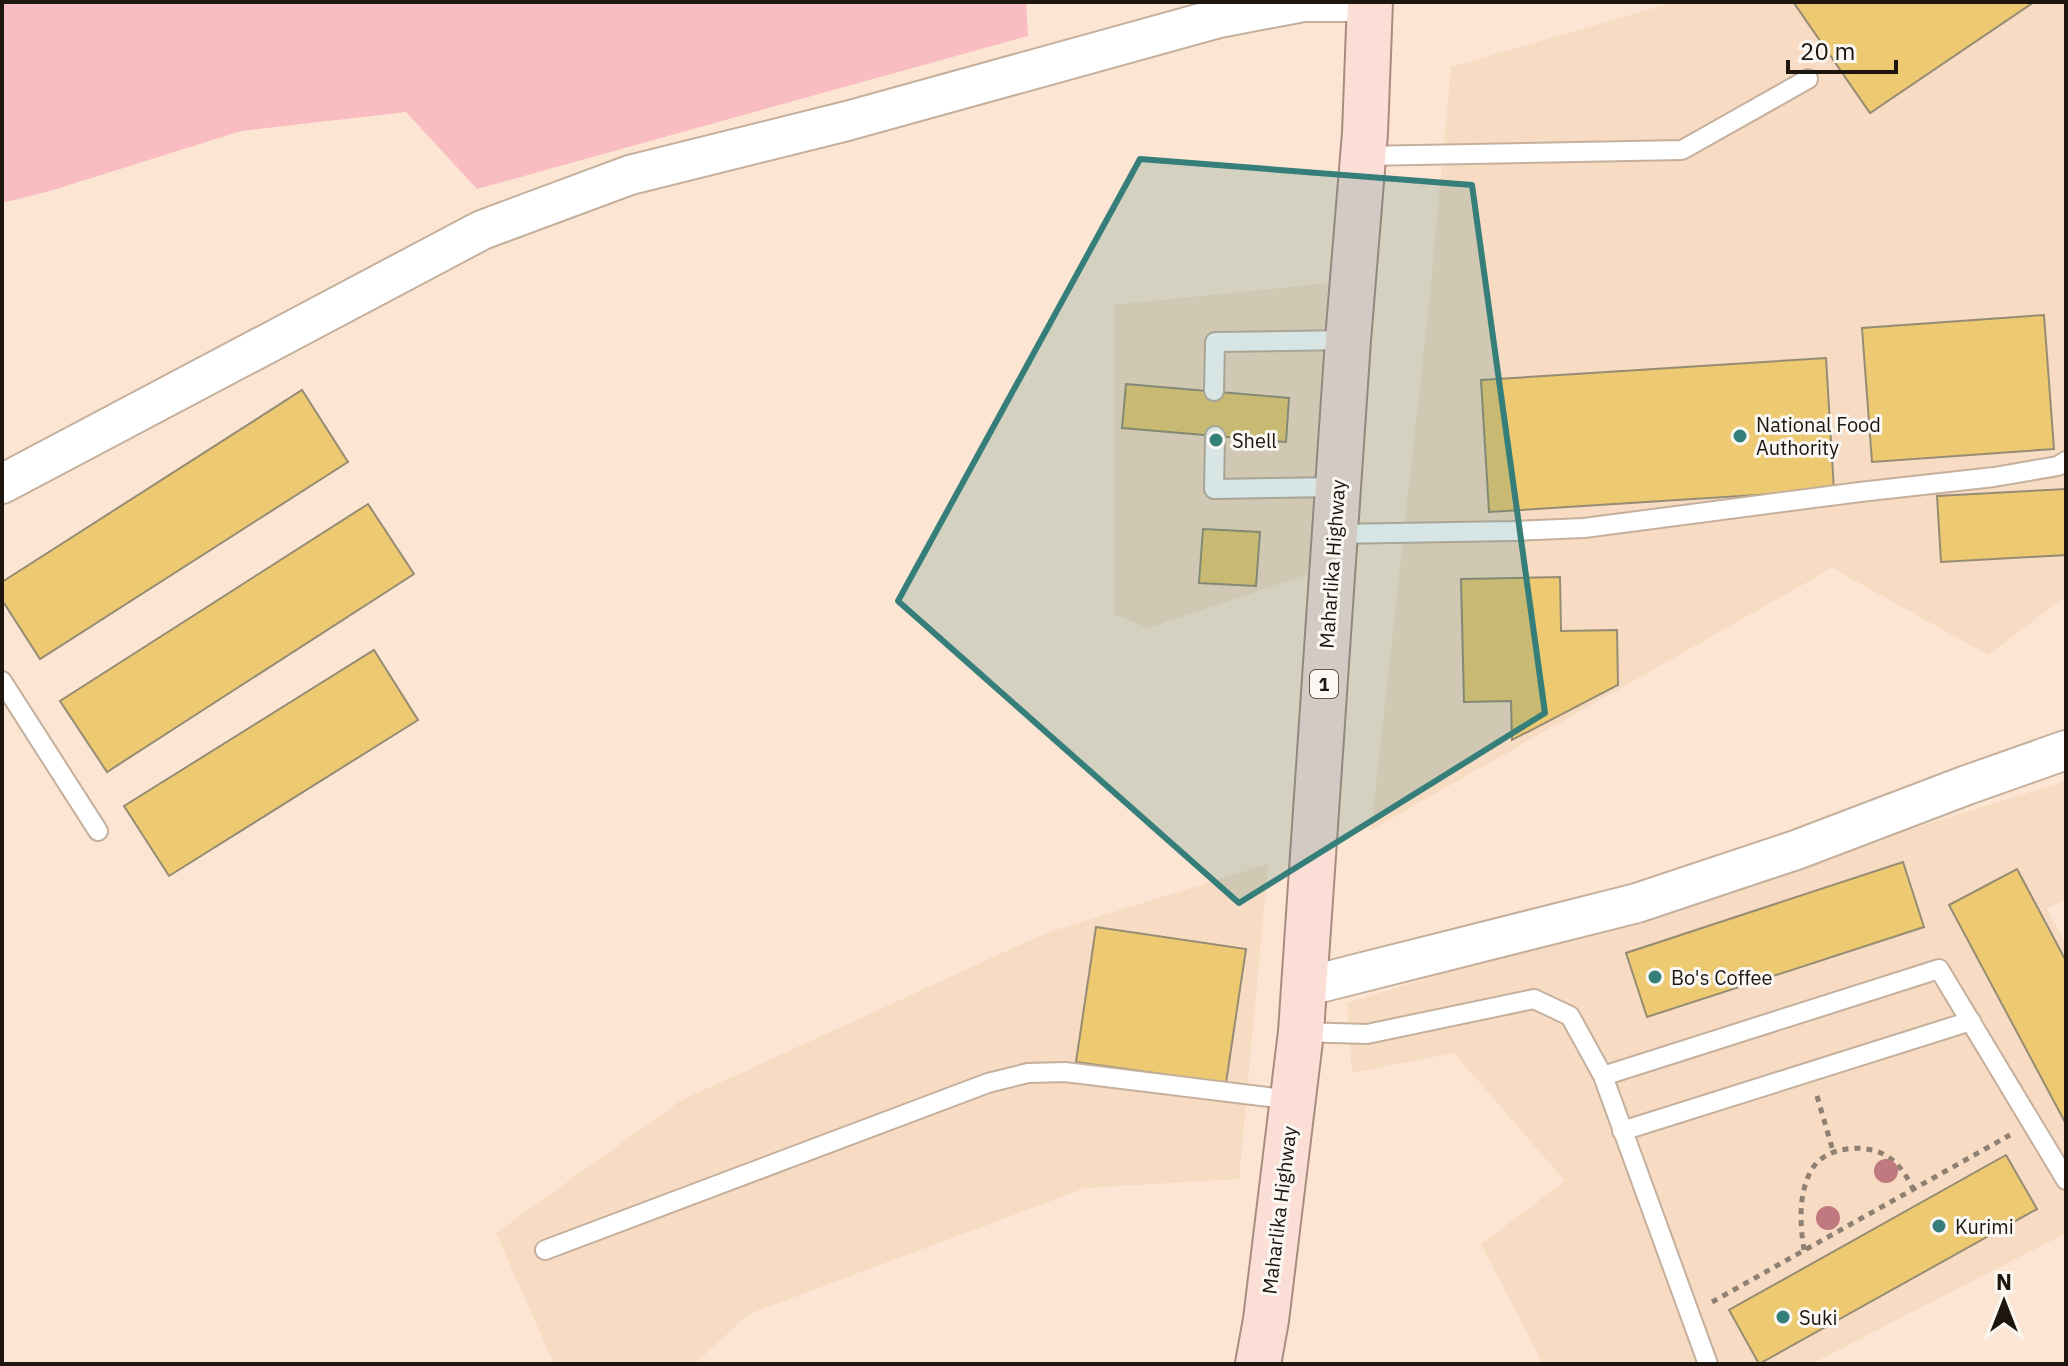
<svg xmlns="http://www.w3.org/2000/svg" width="2068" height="1366" font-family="'IBM Plex Sans',sans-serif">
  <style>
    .built { fill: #f7dbc2 }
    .green { fill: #f8bcc1 }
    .building { fill: #edca71; stroke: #968c74; stroke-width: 2 }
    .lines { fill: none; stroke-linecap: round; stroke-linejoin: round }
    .service-casing { stroke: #c5b09e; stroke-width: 22 }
    .minor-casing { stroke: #c5b09e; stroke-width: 42 }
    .primary-casing { stroke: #ab8b7f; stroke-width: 48 }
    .path { stroke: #8e8073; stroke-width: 5; stroke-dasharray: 6 6; stroke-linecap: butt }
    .service { stroke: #fff; stroke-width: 18 }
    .minor { stroke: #fff; stroke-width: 38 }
    .primary { stroke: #fbdfd6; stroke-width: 44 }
    .tree { fill: #c0797e }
    .marked { fill: #367e7a; fill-opacity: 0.2; stroke: #367e7a; stroke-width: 6; stroke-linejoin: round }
    .poi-dot { fill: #367e7a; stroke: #fbf7f3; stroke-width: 3 }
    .labels { text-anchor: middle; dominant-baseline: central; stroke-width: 6; stroke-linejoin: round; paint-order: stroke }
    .shield { fill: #fbf7f3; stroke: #605a53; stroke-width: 2 }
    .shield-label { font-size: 18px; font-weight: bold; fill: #1d160f }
    .poi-label { font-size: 20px; fill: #1d160f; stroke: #fbf7f3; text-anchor: start }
    .street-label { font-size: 20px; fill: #1d160f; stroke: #fbf7f3 }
  </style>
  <rect width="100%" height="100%" fill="#fce6d3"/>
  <!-- built -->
  <path class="built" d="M1675 2H2066V596L1988 655 1832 568 1371 830 1429 304 1451 67Z
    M1328 283 1308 574 1148 628 1114 614V305Z
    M2066 781V899L2047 909 2066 945V1233L1811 1364H1543L1481 1244 1565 1181 1454 1053 1352 1073 1347 1003Z
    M1268 864 1239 1179 1085 1188 749 1314 694 1364H554L496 1233 680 1101 1046 933Z"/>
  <!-- green -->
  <path class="green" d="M2 2H1026L1028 36 477 189 406 112 241 131 50 191 2 203Z"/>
  <!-- building -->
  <path class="building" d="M1795 2H2034L1870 113 1794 3Z
    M2044 315 2054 449 1872 462 1862 328Z
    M1826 358 1834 490 1489 512 1481 380Z
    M1126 384 1289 398 1286 442 1122 428Z
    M302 390 348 462 40 659 2 600V582Z
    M2066 489V555L1941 562 1937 496Z
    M368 504 414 574 107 772 60 701Z
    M1203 529 1260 532 1256 586 1199 583Z
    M1560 577 1561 631 1617 630 1618 685 1512 740 1511 701 1464 702 1461 579Z
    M374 650 418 720 169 876 124 806Z
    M1903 862 1924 927 1647 1017 1626 953Z
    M2017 869 2066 961V1124L1949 905Z
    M1096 927 1246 949 1226 1083 1076 1062Z
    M2006 1155 2037 1209 1759 1364 1729 1310Z"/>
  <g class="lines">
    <defs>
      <path id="service" d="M1362 156 1682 150 1808 79
        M1214 391 1215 342 1348 340
        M1215 436 1214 489 1337 487
        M1334 534 1513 531 1584 528 1860 492 1994 477 2058 466 2066 461
        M2 681 98 831
        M1301 1032 1367 1034 1534 999 1570 1016 1603 1076 1708 1364
        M1603 1076 1939 969 2066 1180
        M1622 1131 1971 1021
        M545 1250 988 1083 1028 1073 1065 1072 1292 1100"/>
      <path id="minor" d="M2 484 482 230 630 175 847 121 1219 18 1303 2H1370
        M1304 987 1637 903 1796 850 1967 785 2066 750"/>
      <path id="primary" d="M1258 1364 1266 1320 1301 1032 1348 340 1365 133 1370 2"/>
    </defs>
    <!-- service casing -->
    <use href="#service" class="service-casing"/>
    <!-- minor casing -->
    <use href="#minor" class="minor-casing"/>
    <!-- primary casing -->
    <use href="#primary" class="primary-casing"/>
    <!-- path -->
    <path class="path" d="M1817 1096 1833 1151
      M1804 1250C1800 1224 1798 1193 1812 1169 1826 1145 1871 1142 1891 1159 1901 1167 1908 1178 1913 1189
      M1712 1302 2010 1135"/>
    <!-- service -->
    <use href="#service" class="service"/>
    <!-- minor -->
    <use href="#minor" class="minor"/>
    <!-- primary -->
    <use href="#primary" class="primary"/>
  </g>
  <!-- trees -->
  <g class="tree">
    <circle cx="1886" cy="1171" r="12"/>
    <circle cx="1828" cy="1218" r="12"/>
  </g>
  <!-- marked area -->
  <path class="marked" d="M1140 159 1472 185 1545 713 1239 903 898 601Z"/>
  <!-- markers -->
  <g class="poi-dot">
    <circle cx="1740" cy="436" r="8"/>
    <circle cx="1216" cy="440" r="8"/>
    <circle cx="1655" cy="977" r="8"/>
    <circle cx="1939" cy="1226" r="8"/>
    <circle cx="1783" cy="1317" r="8"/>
  </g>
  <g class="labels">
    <!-- shield labels -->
    <rect class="shield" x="1310" y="670" width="28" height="28" rx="6"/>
    <g class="shield-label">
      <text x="1324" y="684">1</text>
    </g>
    <!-- poi labels -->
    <g class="poi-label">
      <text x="1756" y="424">National Food<tspan x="1756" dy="23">Authority</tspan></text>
      <text x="1232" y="440">Shell</text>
      <text x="1671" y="977">Bo's Coffee</text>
      <text x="1955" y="1226">Kurimi</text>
      <text x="1799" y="1317">Suki</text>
    </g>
    <!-- street labels -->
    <g class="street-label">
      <text transform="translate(1332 564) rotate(-86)">Maharlika Highway</text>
      <text transform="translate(1279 1210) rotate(-83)">Maharlika Highway</text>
    </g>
  </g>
  <!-- border -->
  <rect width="2068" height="1366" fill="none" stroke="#1d160f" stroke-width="8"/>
  <!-- north arrow -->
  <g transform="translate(2004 1302)" stroke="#fbf7f3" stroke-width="6" paint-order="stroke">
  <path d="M0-6L14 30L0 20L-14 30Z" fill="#1d160f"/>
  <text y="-12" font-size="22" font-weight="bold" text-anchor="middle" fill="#1d160f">N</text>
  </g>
  <!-- scale -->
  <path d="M1788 60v12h108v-12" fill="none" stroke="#1d160f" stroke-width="4"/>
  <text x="1800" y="60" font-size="24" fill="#1d160f" stroke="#fbf7f3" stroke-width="6" paint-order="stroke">20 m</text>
</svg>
